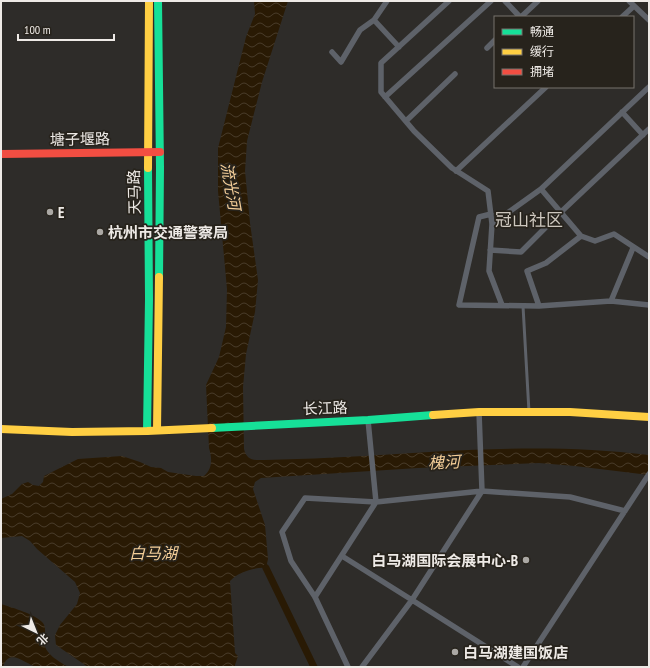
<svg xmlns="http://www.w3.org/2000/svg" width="650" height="668" font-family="'PT Sans Narrow','Noto Sans SC',sans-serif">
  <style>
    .water { fill: url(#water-waves) }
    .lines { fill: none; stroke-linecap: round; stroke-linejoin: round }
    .canal { stroke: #291a04; stroke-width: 7 }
    .lane { stroke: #5e6269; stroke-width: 3 }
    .street { stroke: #5e6269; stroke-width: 5.5 }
    .fast { stroke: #16e098; stroke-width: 8 }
    .slow { stroke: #ffcf43; stroke-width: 8 }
    .jam { stroke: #f24e42; stroke-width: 8 }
    .poi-dot { fill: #aba8a4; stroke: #27231c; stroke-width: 1.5 }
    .labels { text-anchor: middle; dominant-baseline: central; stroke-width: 3.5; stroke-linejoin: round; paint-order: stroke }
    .street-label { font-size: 15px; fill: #eeeae6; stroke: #27231c }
    .poi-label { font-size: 15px; font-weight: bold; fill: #eeeae6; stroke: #27231c; text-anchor: start }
    .water-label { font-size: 16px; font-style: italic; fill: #f4ce98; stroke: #27231c }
    .quarter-label { font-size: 17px; fill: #cdc7be; stroke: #27231c }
  </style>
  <defs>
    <pattern id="water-waves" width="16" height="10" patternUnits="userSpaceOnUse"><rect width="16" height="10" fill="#291a04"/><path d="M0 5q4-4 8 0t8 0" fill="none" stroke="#483b29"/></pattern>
  </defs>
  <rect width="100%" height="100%" fill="#2e2c29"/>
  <!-- water -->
  <path class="water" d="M254 1H288L262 82 247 141 245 171 250 223 258 280 255 312 246 354 243 387 244 449C247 461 254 460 264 460 297 459 331 458 364 456 460 450 554 443 649 455V475L575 466 539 463 418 468 261 478 255 482 253 489 265 525 268 559 266 568C255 567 238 572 230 581L235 653 238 656 235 665V667H88L56 645 55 635 60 625 77 604 80 593 75 582 37 549 30 541 22 536 1 538V499L12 494 22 484 28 482 33 485 39 486 43 482 44 476 78 459 122 456 140 462 151 467 161 468 168 472 196 476H204C213 468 212 458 209 448L206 385 219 357 226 327 227 289 218 191V148L246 37 255 14Z
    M1 604C13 608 35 614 43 623 47 629 44 635 44 641 44 654 59 661 68 667 59 667 47 668 37 667 26 665 9 646 3 667H1Z"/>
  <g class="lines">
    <!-- canal -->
    <path class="canal" d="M266 568 314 667"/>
    <!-- lane -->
    <path class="lane" d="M523 306 529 412"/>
    <!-- street -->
    <path class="street" d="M449 1 381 63V92L414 131 452 168 488 191 492 224 489 271 502 305
      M505 1 520 17
      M629 1 649 20
      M521 17 538 1
      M622 17 634 6
      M374 20 387 1
      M487 48 495 40
      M332 52 341 62 360 30 374 20 399 47
      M385 97 491 1
      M622 112 643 135
      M406 121 455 74
      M456 171 546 87
      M541 189 581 236 595 241 614 234 649 257
      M491 214 479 217 459 305 539 306 611 301 649 305
      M492 224 541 189 649 87
      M490 250 521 252 561 212 649 129
      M611 301 633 248
      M539 306 527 271 546 263 581 236
      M479 412 482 491 412 600 518 667
      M342 556 412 600 362 667
      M315 597 376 502 368 420
      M348 667 315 597 291 561 282 532 305 498 376 502 482 491 570 497 625 511
      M523 667 649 474"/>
    <!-- fast -->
    <path class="fast" d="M158 1 160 168 159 277
      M212 428 368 420 433 415
      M147 431 149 299 148 168"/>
    <!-- slow -->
    <path class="slow" d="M148 168 149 1
      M433 415 479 412H570L649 417
      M1 429 72 432 147 431 212 428
      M157 430 159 277"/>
    <!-- jam -->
    <path class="jam" d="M1 154 160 152"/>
  </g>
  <!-- markers -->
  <g class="poi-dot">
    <circle cx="50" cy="212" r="4"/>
    <circle cx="100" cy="232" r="4"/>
    <circle cx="526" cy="560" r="4"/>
    <circle cx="455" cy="652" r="4"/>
  </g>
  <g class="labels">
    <!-- street labels -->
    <g class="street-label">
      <text transform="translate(80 139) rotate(-1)">塘子堰路</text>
      <text transform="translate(134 192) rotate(-91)">天马路</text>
      <text transform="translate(325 408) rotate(-2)">长江路</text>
    </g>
    <!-- poi labels -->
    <g class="poi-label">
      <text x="58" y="212">E</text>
      <text x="108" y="232">杭州市交通警察局</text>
      <text x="518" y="560" text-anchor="end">白马湖国际会展中心-B</text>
      <text x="463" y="652">白马湖建国饭店</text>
    </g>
    <!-- water labels -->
    <g class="water-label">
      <text transform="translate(231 186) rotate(80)">流光河</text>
      <text transform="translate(444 462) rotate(-3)">槐河</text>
      <text x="153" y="553">白马湖</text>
    </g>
    <!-- quarter labels -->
    <g class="quarter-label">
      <text x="529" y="220">冠山社区</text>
    </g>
  </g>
  <!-- border -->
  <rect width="650" height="668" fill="none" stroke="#eeeae6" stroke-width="4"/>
  <!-- legend -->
  <rect x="494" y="16" width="140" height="72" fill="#27231c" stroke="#77736d"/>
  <rect x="502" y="29" width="20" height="6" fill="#16e098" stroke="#77736d"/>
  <text x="530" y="36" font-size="12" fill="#eeeae6">畅通</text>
  <rect x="502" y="49" width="20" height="6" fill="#ffcf43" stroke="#77736d"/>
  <text x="530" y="56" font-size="12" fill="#eeeae6">缓行</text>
  <rect x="502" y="69" width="20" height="6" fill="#f24e42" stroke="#77736d"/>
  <text x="530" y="76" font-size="12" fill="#eeeae6">拥堵</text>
  <!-- north arrow -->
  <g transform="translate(36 632) rotate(137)" stroke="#27231c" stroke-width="3" paint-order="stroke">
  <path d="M0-3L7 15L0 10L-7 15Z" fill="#eeeae6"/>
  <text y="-6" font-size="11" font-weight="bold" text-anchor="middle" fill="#eeeae6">北</text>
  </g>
  <!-- scale -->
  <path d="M18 34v6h96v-6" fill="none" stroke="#eeeae6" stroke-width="2"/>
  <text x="24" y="34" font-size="12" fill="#eeeae6" stroke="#27231c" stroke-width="3" paint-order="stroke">100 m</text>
</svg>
